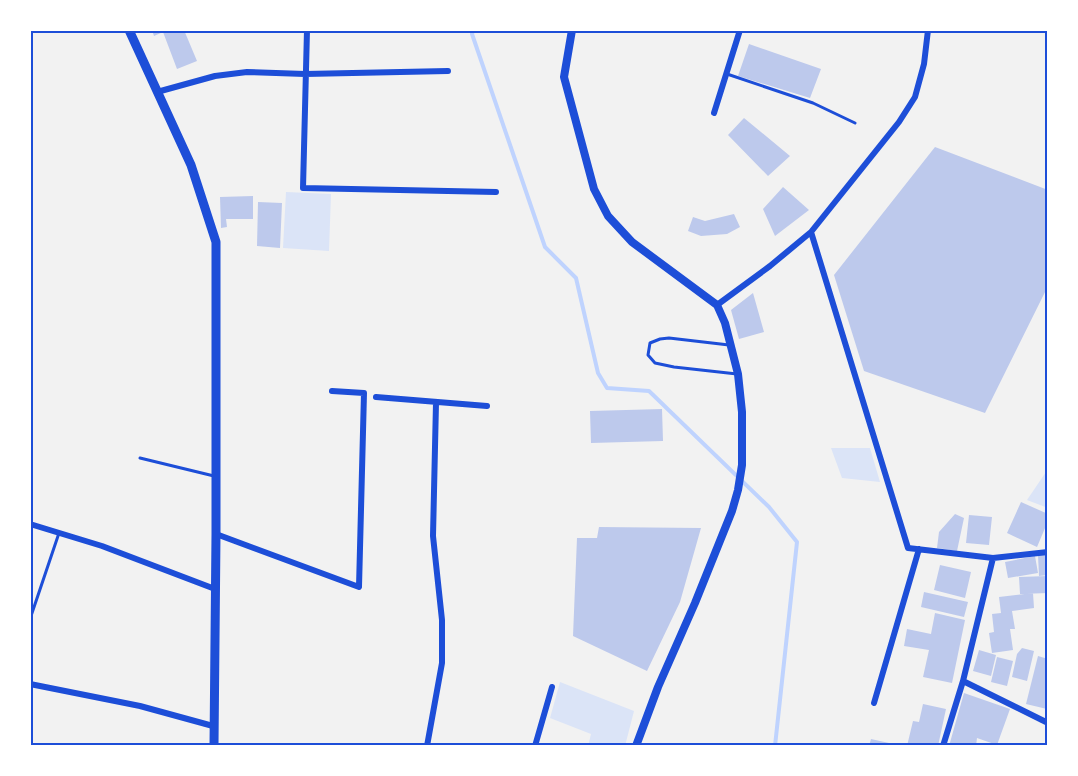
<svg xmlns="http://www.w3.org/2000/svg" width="1078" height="776" font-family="'Fira Sans',sans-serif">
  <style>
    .green { fill: #dbe4f7 }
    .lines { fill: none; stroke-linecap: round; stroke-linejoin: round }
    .stream { stroke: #bfd3fe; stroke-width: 4 }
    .building { fill: #bdc9ec }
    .service { stroke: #1d4ed8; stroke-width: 3 }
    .minor { stroke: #1d4ed8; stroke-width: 6 }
    .tertiary { stroke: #1d4ed8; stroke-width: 8 }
    .secondary { stroke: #1d4ed8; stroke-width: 9 }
    .neatline { fill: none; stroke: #1d4ed8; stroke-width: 2 }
  </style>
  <rect width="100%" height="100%" fill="#f2f2f2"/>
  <!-- green -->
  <path class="green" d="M286 192 331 194 329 251 283 248Z
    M831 448H870L880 482 842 478Z
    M1048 469V508L1027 500Z
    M560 682 634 711 625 746H588L591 734 550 718Z"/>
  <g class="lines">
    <!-- stream -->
    <path class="stream" d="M473 30 472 34 545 247 576 278 598 373 607 388 649 391 769 507 797 542 775 746"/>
  </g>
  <!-- building -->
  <path class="building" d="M152 30H184L197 61 177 69 163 32 154 36Z
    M749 44 821 69 810 98 738 76Z
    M744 118 790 156 768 176 728 135Z
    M935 147 1048 190V286L985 413 864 371 834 275Z
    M783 187 809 210 775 236 763 209Z
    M253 196V219H226L227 227 221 228 220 197Z
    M258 202 282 203 280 248 257 246Z
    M734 214 740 227 727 234 701 236 688 231 693 217 705 221Z
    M753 293 764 332 739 339 731 310Z
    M662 409 663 441 591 443 590 411Z
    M1021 502 1048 514V521L1037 547 1007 533Z
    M955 514 964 518 957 551 937 548 939 532Z
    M969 515 992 517 989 545 966 543Z
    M599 527 701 528 680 602 647 671 573 636 577 538H597Z
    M1038 555H1048V575L1039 576Z
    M1035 556 1038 573 1008 578 1005 562Z
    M940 565 971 572 965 598 934 590Z
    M1048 576V593L1020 594 1019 577Z
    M924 592 968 602 964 617 921 607Z
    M1033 593 1034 608 1012 611 1015 629H1010L1013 650 992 653 989 633 994 632 992 614 1001 613 999 597Z
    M935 613 965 620 952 683 923 677 929 650 904 646 907 629 931 634Z
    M1022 648 1034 651 1027 681 1012 677 1017 654Z
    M979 650 996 655 991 676 973 671Z
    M1038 656 1048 659 1047 709 1026 704Z
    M997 657 1013 661 1007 686 991 682Z
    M964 693 1010 709 997 745 977 738 976 746H949Z
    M923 704 946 709 938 746H907L913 721 919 722Z
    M871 739 898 745V746H869Z"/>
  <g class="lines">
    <!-- service -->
    <path class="service" d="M727 74 813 103 855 123
      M729 345 669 338 660 339 650 343 648 355 655 363 674 367 737 374
      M140 458 214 476
      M30 619 59 533"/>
    <!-- minor -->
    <path class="minor" d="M307 30 303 188 496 192
      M157 92 215 76 247 72 305 74 448 71
      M714 113 740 30
      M811 232 908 548 993 558 1048 552
      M717 305 770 266 811 232 899 122 915 97 924 64 928 30
      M376 397 487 406
      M30 524 102 546 215 589
      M216 534 359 587 364 393 332 391
      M963 681 1048 723
      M30 684 140 706 213 726
      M874 703 919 549
      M427 746 442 663V620L433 536 436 403
      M535 746 552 687
      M943 746 963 681 993 558"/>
    <!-- tertiary -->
    <path class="tertiary" d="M572 30 564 77 594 189 608 216 632 242 717 305 725 323 738 374 742 412V465L738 490 732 511 695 603 658 687 636 746"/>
    <!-- secondary -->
    <path class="secondary" d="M129 30 191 165 216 242V534L214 746"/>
  </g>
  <!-- border -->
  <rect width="1078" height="776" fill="none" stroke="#ffffff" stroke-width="63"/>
  <rect x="32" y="32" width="1014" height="712" class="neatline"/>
</svg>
